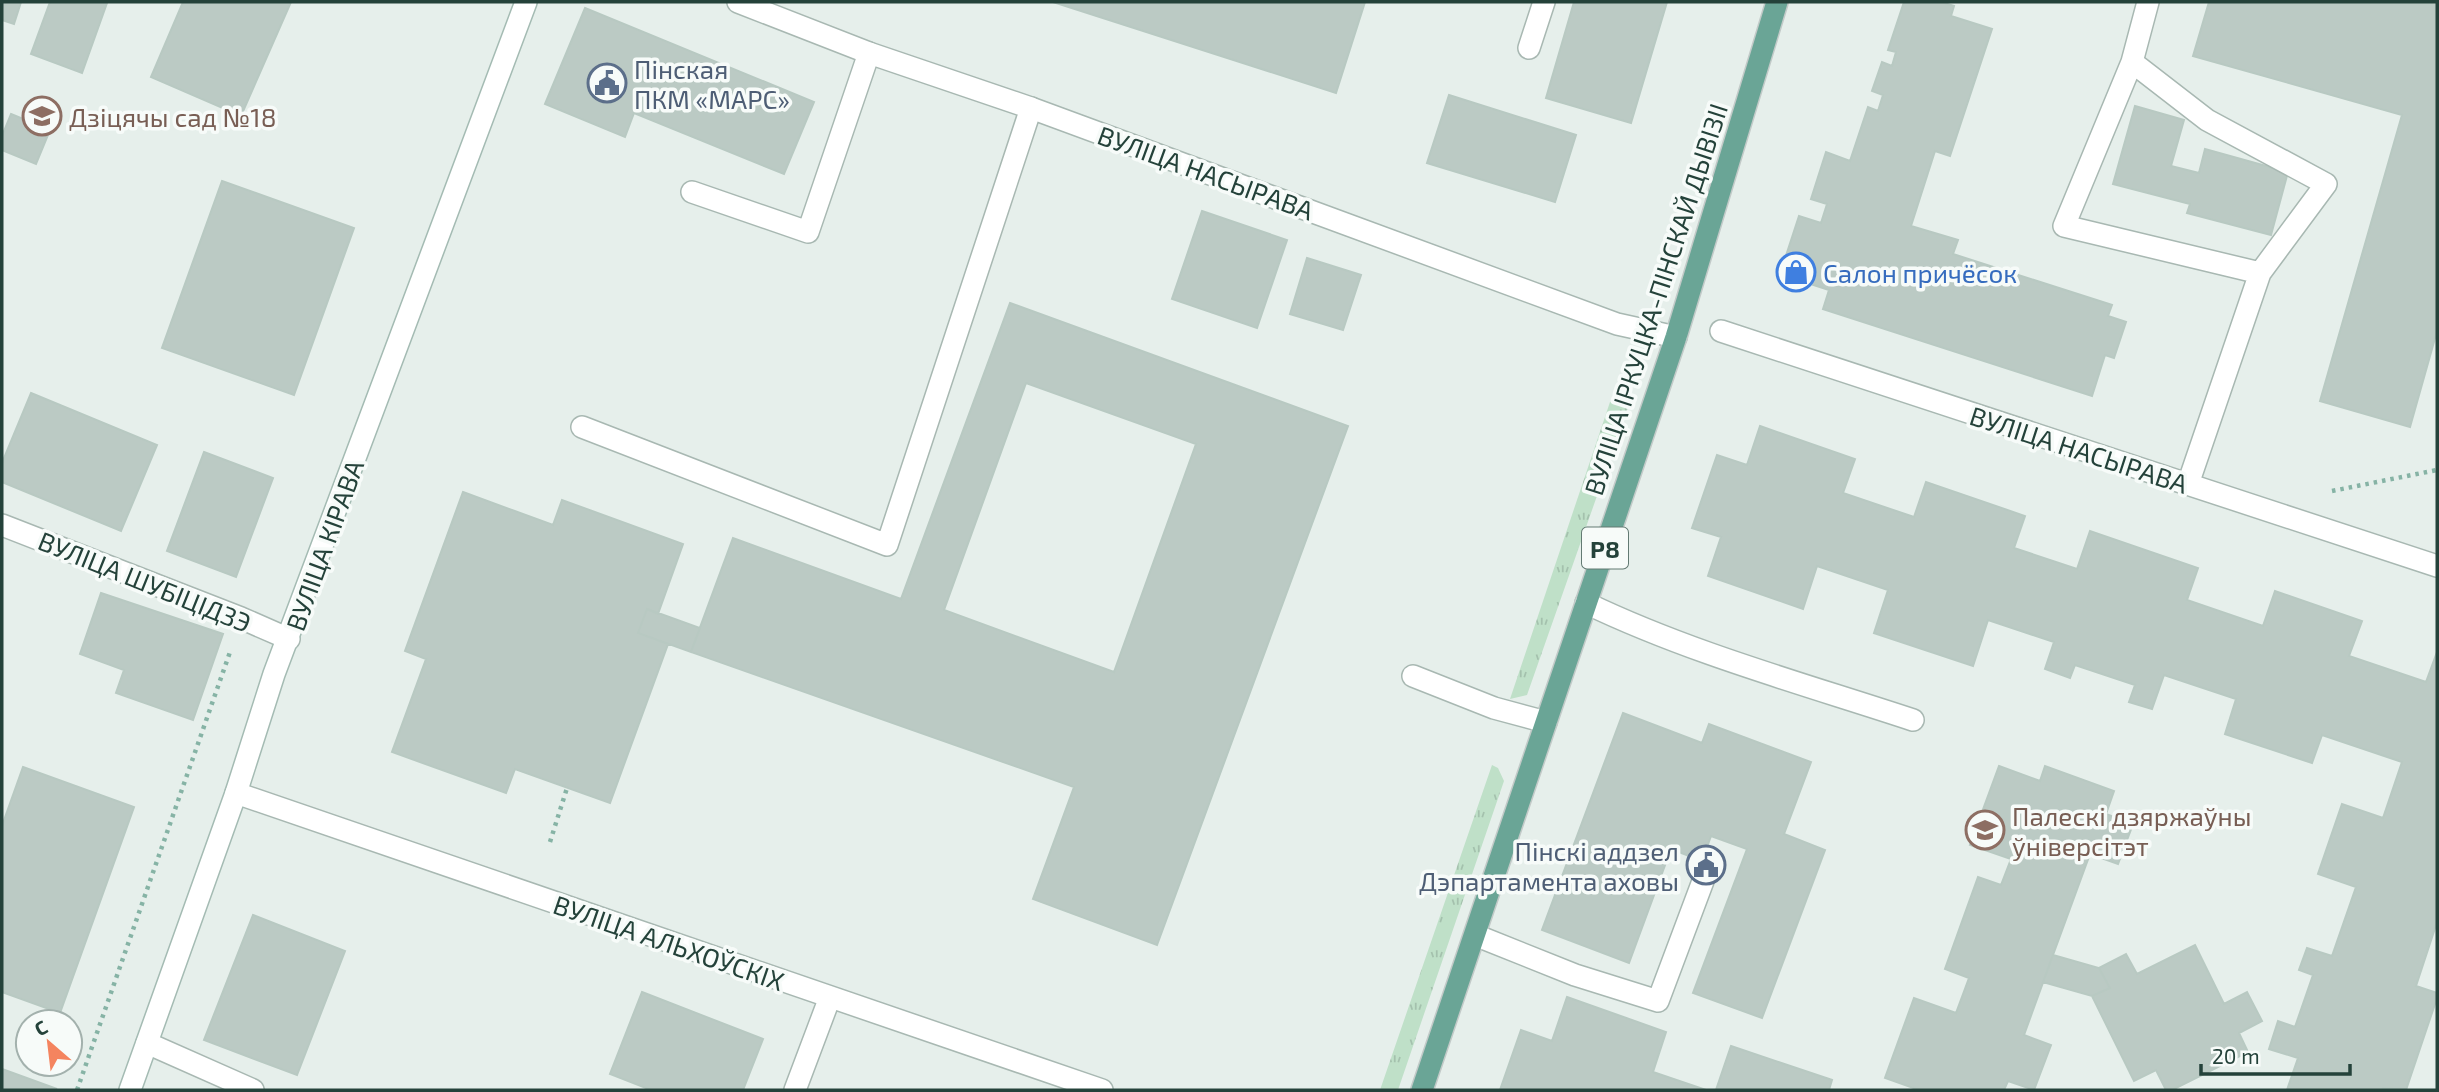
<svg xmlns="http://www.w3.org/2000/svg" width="2439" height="1092" font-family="'Exo 2',sans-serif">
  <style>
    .grass { fill: url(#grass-tufts) }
    .building { fill: #bbcac4; stroke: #b8c9c2; stroke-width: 2; fill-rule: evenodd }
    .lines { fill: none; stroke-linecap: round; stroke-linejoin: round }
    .lane-casing { stroke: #a8b8b2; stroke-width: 24 }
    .street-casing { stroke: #a8b8b2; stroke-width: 24 }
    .secondary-casing { stroke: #a4bbb3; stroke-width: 24 }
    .primary-casing { stroke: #c2cac8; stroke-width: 24 }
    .path { stroke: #86b3a5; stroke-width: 4.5; stroke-dasharray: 3.5 5; stroke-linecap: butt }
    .lane { stroke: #fff; stroke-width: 21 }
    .street { stroke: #fff; stroke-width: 21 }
    .secondary { stroke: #fff; stroke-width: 21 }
    .primary { stroke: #6aa596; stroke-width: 21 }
    .labels { text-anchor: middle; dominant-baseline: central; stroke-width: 7; stroke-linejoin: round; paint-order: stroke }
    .shield { fill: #f7fbf9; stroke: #637a73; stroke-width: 2 }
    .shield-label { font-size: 24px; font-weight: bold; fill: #24423a }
    .service-label { font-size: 26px; fill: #4e5e75; stroke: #f7fbf9; text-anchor: start }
    .education-label { font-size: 26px; fill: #785e54; stroke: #f7fbf9; text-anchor: start }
    .street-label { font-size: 26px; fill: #24423a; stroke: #f7fbf9 }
    .shop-label { font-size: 26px; fill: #366cbe; stroke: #f7fbf9; text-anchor: start }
  </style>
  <defs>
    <pattern id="grass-tufts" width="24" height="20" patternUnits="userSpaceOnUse" patternTransform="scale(1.75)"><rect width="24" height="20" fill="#bfe0c8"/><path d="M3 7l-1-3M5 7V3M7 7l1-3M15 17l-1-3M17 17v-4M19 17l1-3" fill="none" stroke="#a4c1ad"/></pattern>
  </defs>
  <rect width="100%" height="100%" fill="#e6efeb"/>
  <!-- grass -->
  <path class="grass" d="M1620 396 1630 402 1527 695 1510 699 1610 402Z
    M1492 765 1498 768 1504 781 1398 1090H1380Z"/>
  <!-- building -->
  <path class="building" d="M2 2H21L14 24 2 20Z
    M50 2 107 3 82 73 31 54Z
    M183 2H291L241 116 151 77Z
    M1053 2H1365L1336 93Z
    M1574 2H1667L1631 123 1546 98Z
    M1904 2H1941L1954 6 1951 16 1992 29 1950 156 1935 151 1911 226 1958 240 1953 254 2112 305 2108 316 2126 322 2114 358 2105 355 2092 396 1823 309 1829 290 1780 274 1799 216 1821 223 1827 204 1811 199 1826 152 1850 161 1868 107 1878 111 1883 95 1872 91 1882 62 1892 66 1896 52 1888 50Z
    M2209 2H2437V331L2410 427 2320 401 2402 115 2193 56Z
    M585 8 814 102 784 174 634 113 625 137 545 104Z
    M1449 95 1576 135 1555 202 1427 163Z
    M2135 106 2184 120 2171 166 2199 173 2205 149 2288 172 2271 235 2187 213 2190 204 2113 184Z
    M11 114 50 130 36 164 2 150V136Z
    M222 181 354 228 294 395 162 348Z
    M1202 211 1287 240 1257 328 1172 299Z
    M1307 258 1361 275 1343 330 1290 314Z
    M1010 303 1348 426 1157 945 1033 899 1074 787 691 652 733 538 901 599ZM1026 383 1196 444 1114 672 944 610Z
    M31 393 157 445 121 531 2 482V463Z
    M1760 426 1855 459 1843 493 1914 517 1926 482 2025 516 2014 548 2077 569 2090 531 2198 568 2187 600 2263 626 2275 591 2362 621 2349 656 2426 682 2437 652V922L2416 986 2437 993V998L2406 1090 2383 1088 2382 1090H2287L2298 1058 2269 1049 2278 1021 2295 1027 2313 975 2299 970 2307 948 2332 956 2356 887 2318 874 2342 804 2383 818 2402 762 2322 735 2312 763 2225 734 2236 699 2164 675 2152 709 2129 702 2135 685 2075 665 2070 678 2045 669 2054 642 1988 620 1973 666 1874 633 1888 590 1817 566 1803 609 1708 576 1721 537 1692 528 1717 455 1747 465Z
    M204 452 273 478 236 577 167 551Z
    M463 492 553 525 562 500 683 544 658 614 647 609 638 633 668 644 610 803 515 769 506 793 392 752 426 659 405 651Z
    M101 593 223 634 193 720 116 693 124 670 80 654Z
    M647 609 700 628 691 652 638 633Z
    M1623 713 1702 743 1709 724 1811 762 1784 834 1825 850 1762 1018 1693 993 1747 849 1711 836 1702 861 1671 849 1629 963 1542 930Z
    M1999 766 2040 781 2045 766 2114 791 2106 814 2133 824 2118 864 2090 854 2053 955 2024 1035 2051 1045 2034 1090 2008 1081 2004 1090H1919L1885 1078 1914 998 1956 1013 1969 978 1945 969 1978 877 2001 885 2011 859 1970 845Z
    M23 767 134 807 60 1013 2 992V826Z
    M253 915 345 951 297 1075 204 1040Z
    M2195 945 2224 1004 2247 992 2262 1021 2239 1033 2248 1052 2172 1090H2166L2156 1070 2134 1081 2092 996 2110 988 2099 968 2126 954 2137 974Z
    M2053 955 2099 968 2110 988 2092 996 2043 982Z
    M642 992 763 1039 743 1090H651L610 1074Z
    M1567 997 1666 1032 1653 1072 1706 1090H1500L1521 1030 1552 1041Z
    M1731 1046 1832 1080 1829 1090H1716Z
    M2 1069 57 1089 2 1090Z"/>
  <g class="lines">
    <defs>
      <path id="lane" d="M2148 2 2132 62 2207 120 2326 184 2260 273
        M1529 48 1544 2
        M2132 62 2064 226 2260 273 2188 484
        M692 192 808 232 869 53
        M582 427 887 545 1031 108
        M1586 603C1690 653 1804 684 1913 720
        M1413 676 1494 708 1546 722
        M1475 935 1575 975 1658 1001 1703 881
        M147 1043 253 1090"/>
      <path id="street" d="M738 2 869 53 1031 108 1617 324 1676 337
        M1721 331 2437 566
        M2 525 241 618 289 639
        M236 793 1102 1090
        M795 1090 830 997"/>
      <path id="secondary" d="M130 1090 236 793 274 674 526 2"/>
      <path id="primary" d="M1422 1090 1676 337 1777 2"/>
    </defs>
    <!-- lane casing -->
    <use href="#lane" class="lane-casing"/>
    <!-- street casing -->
    <use href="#street" class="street-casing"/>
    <!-- secondary casing -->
    <use href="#secondary" class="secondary-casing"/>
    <!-- primary casing -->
    <use href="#primary" class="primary-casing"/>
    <!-- path -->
    <path class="path" d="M2332 491 2437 470
      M550 842 567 788
      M77 1090 230 652"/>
    <!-- lane -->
    <use href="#lane" class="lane"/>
    <!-- street -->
    <use href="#street" class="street"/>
    <!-- secondary -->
    <use href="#secondary" class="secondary"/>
    <!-- primary -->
    <use href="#primary" class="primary"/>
  </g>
  <!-- icons -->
  <defs>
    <symbol id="civic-ring" viewBox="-11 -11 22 22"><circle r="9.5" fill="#f7fbf9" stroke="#5c6f8a" stroke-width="1.5"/><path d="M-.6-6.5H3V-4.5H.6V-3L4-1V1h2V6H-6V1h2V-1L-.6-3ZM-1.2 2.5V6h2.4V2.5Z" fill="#5c6f8a"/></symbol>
    <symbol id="school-ring" viewBox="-11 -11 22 22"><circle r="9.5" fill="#f7fbf9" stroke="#8d6e63" stroke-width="1.5"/><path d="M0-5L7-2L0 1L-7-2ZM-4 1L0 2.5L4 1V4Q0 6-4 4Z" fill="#8d6e63"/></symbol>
    <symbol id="shop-ring" viewBox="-11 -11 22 22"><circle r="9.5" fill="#f7fbf9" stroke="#3f7fe0" stroke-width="1.5"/><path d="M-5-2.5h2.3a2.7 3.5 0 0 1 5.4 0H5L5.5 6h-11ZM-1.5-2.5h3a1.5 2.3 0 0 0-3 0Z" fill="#3f7fe0"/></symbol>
    <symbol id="university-ring" viewBox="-11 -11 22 22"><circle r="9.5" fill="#f7fbf9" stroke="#8d6e63" stroke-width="1.5"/><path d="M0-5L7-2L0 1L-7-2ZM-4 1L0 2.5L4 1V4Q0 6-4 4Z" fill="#8d6e63"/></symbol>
  </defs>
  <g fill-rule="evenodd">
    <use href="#civic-ring" x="585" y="61" width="44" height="44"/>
    <use href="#school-ring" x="20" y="94" width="44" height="44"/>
    <use href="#shop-ring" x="1774" y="250" width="44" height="44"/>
    <use href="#university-ring" x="1963" y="808" width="44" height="44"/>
    <use href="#civic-ring" x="1684" y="843" width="44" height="44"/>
  </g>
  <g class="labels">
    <!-- shield labels -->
    <rect class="shield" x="1582" y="527.5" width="46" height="41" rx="5"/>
    <g class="shield-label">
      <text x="1605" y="548">Р8</text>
    </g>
    <!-- service labels -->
    <g class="service-label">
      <text x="634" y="68">Пінская<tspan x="634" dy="30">ПКМ «МАРС»</tspan></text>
      <text x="1679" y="850" text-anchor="end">Пінскі аддзел<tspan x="1679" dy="30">Дэпартамента аховы</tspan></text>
    </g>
    <!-- education labels -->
    <g class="education-label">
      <text x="69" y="116">Дзіцячы сад №18</text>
      <text x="2012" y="815">Палескі дзяржаўны<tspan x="2012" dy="30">ўніверсітэт</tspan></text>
    </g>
    <!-- street labels -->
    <g class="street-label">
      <text transform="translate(1206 172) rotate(20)">ВУЛІЦА НАСЫРАВА</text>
      <text transform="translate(1655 299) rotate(-72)">ВУЛІЦА ІРКУЦКА-ПІНСКАЙ ДЫВІЗІІ</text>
      <text transform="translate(2079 449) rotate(18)">ВУЛІЦА НАСЫРАВА</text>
      <text transform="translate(324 545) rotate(-70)">ВУЛІЦА КІРАВА</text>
      <text transform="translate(145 581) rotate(22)">ВУЛІЦА ШУБІЦІДЗЭ</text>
      <text transform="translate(669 942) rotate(19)">ВУЛІЦА АЛЬХОЎСКІХ</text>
    </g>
    <!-- shop labels -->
    <g class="shop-label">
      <text x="1823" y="272">Салон причёсок</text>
    </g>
  </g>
  <!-- border -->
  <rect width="2439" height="1092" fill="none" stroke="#24423a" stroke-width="7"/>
  <!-- north arrow -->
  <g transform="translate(49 1043) rotate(332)"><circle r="33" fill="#f7fbf9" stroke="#a3b1ad" stroke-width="2"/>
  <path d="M0-5L12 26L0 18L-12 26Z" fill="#f4845f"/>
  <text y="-10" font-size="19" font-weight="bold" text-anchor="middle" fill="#24423a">С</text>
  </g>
  <!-- scale -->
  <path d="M2201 1064v10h149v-10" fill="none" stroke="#24423a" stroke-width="3.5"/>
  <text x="2212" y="1064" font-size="21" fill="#24423a" stroke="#f7fbf9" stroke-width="5" paint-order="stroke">20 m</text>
</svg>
